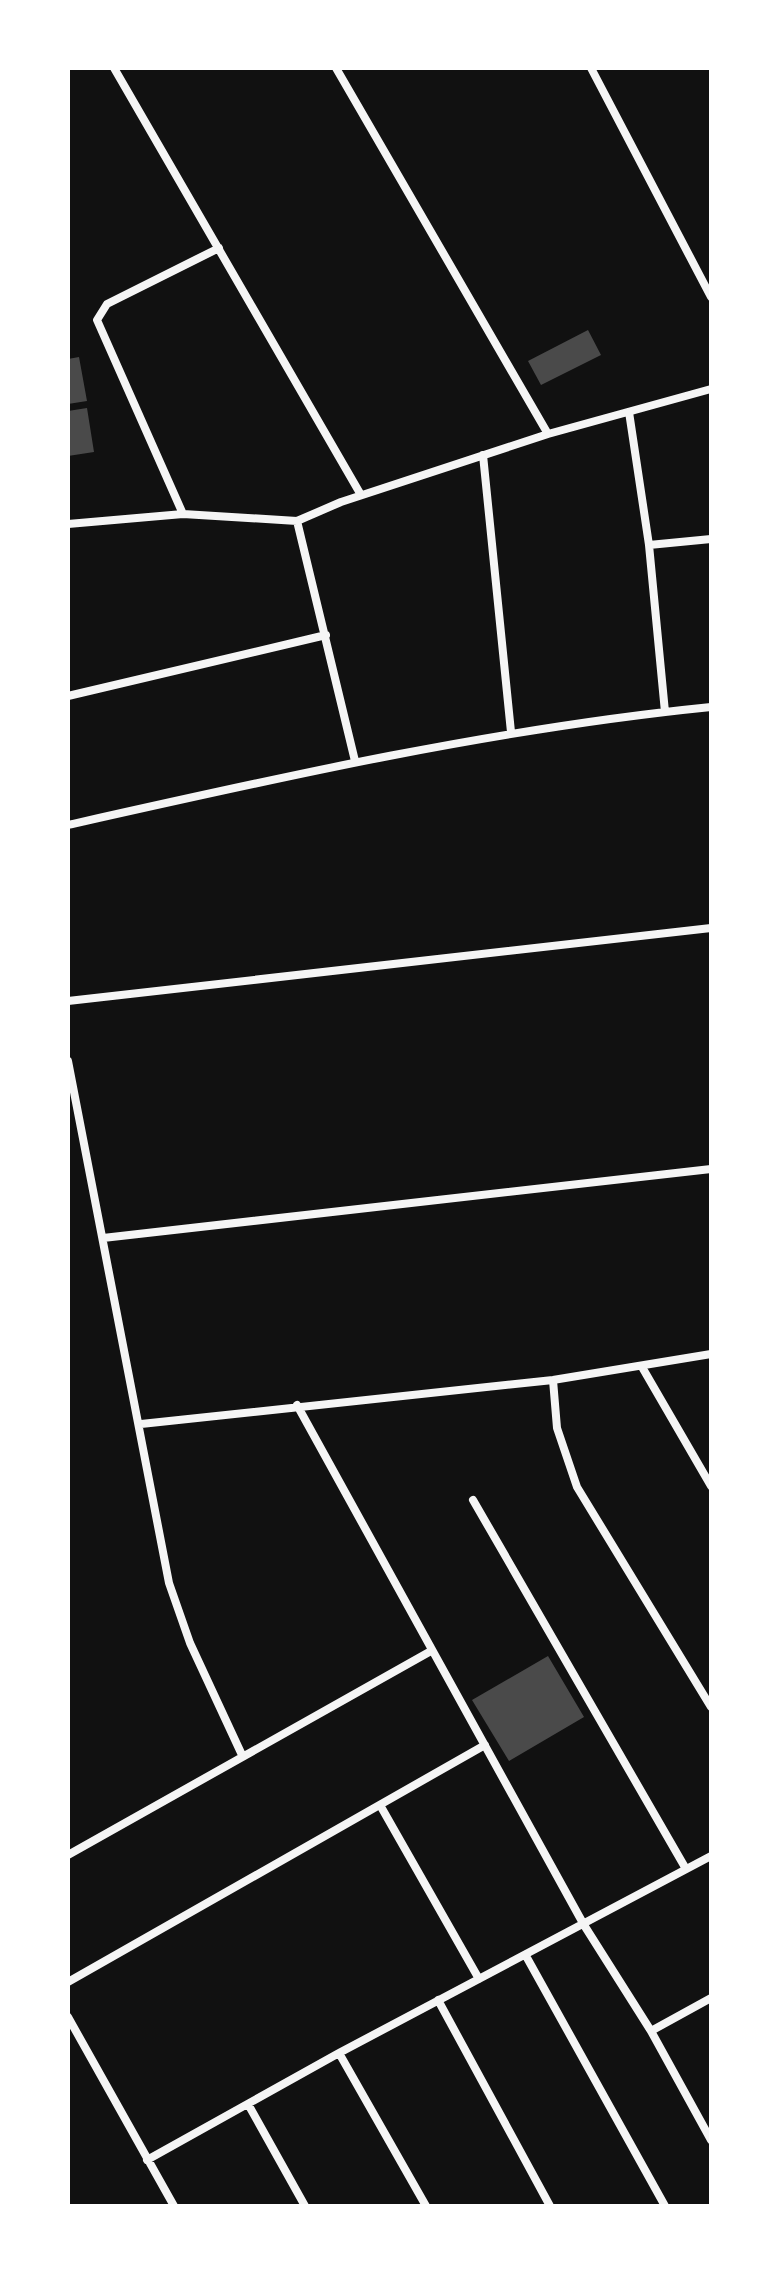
<svg xmlns="http://www.w3.org/2000/svg" width="779" height="2274" font-family="Rubik,sans-serif">
  <style>
    .building { fill: #4a4a4a }
    .lines { fill: none; stroke-linecap: round; stroke-linejoin: round }
    .minor { stroke: #f5f5f5; stroke-width: 8 }
  </style>
  <rect width="100%" height="100%" fill="#111"/>
  <!-- building -->
  <path class="building" d="M588 330 601 355 541 385 528 361Z
    M79 357 87 401 68 404V359Z
    M87 408 94 452 68 456V411Z
    M548 1656 584 1717 509 1761 472 1700Z"/>
  <g class="lines">
    <!-- minor -->
    <path class="minor" d="M114 68 361 495
      M336 68 548 434 711 389
      M591 68 711 297
      M629 412 649 545 665 712
      M483 455 511 732
      M183 514 97 320 107 304 219 248
      M68 524 183 514 297 521
      M649 545 711 539
      M68 696 326 635
      M355 761 297 521 341 502 548 434
      M68 825C281 777 493 729 711 707
      M68 1001 711 928
      M68 1061 169 1583 190 1643 242 1755
      M103 1238 711 1169
      M642 1367 711 1486
      M553 1380 557 1428 577 1487 711 1707
      M297 1405 584 1925 651 2031 711 2140
      M141 1424 553 1380 711 1354
      M473 1500 686 1869
      M380 1805 479 1979
      M68 1855 431 1651
      M526 1956 665 2206
      M68 1982 485 1745
      M438 2000 550 2206
      M68 2017 174 2206
      M651 2031 711 1998
      M339 2053 426 2206
      M248 2104 305 2206
      M147 2160 339 2053 711 1856"/>
  </g>
  <!-- border -->
  <rect width="779" height="2274" fill="none" stroke="#ffffff" stroke-width="140"/>
</svg>
